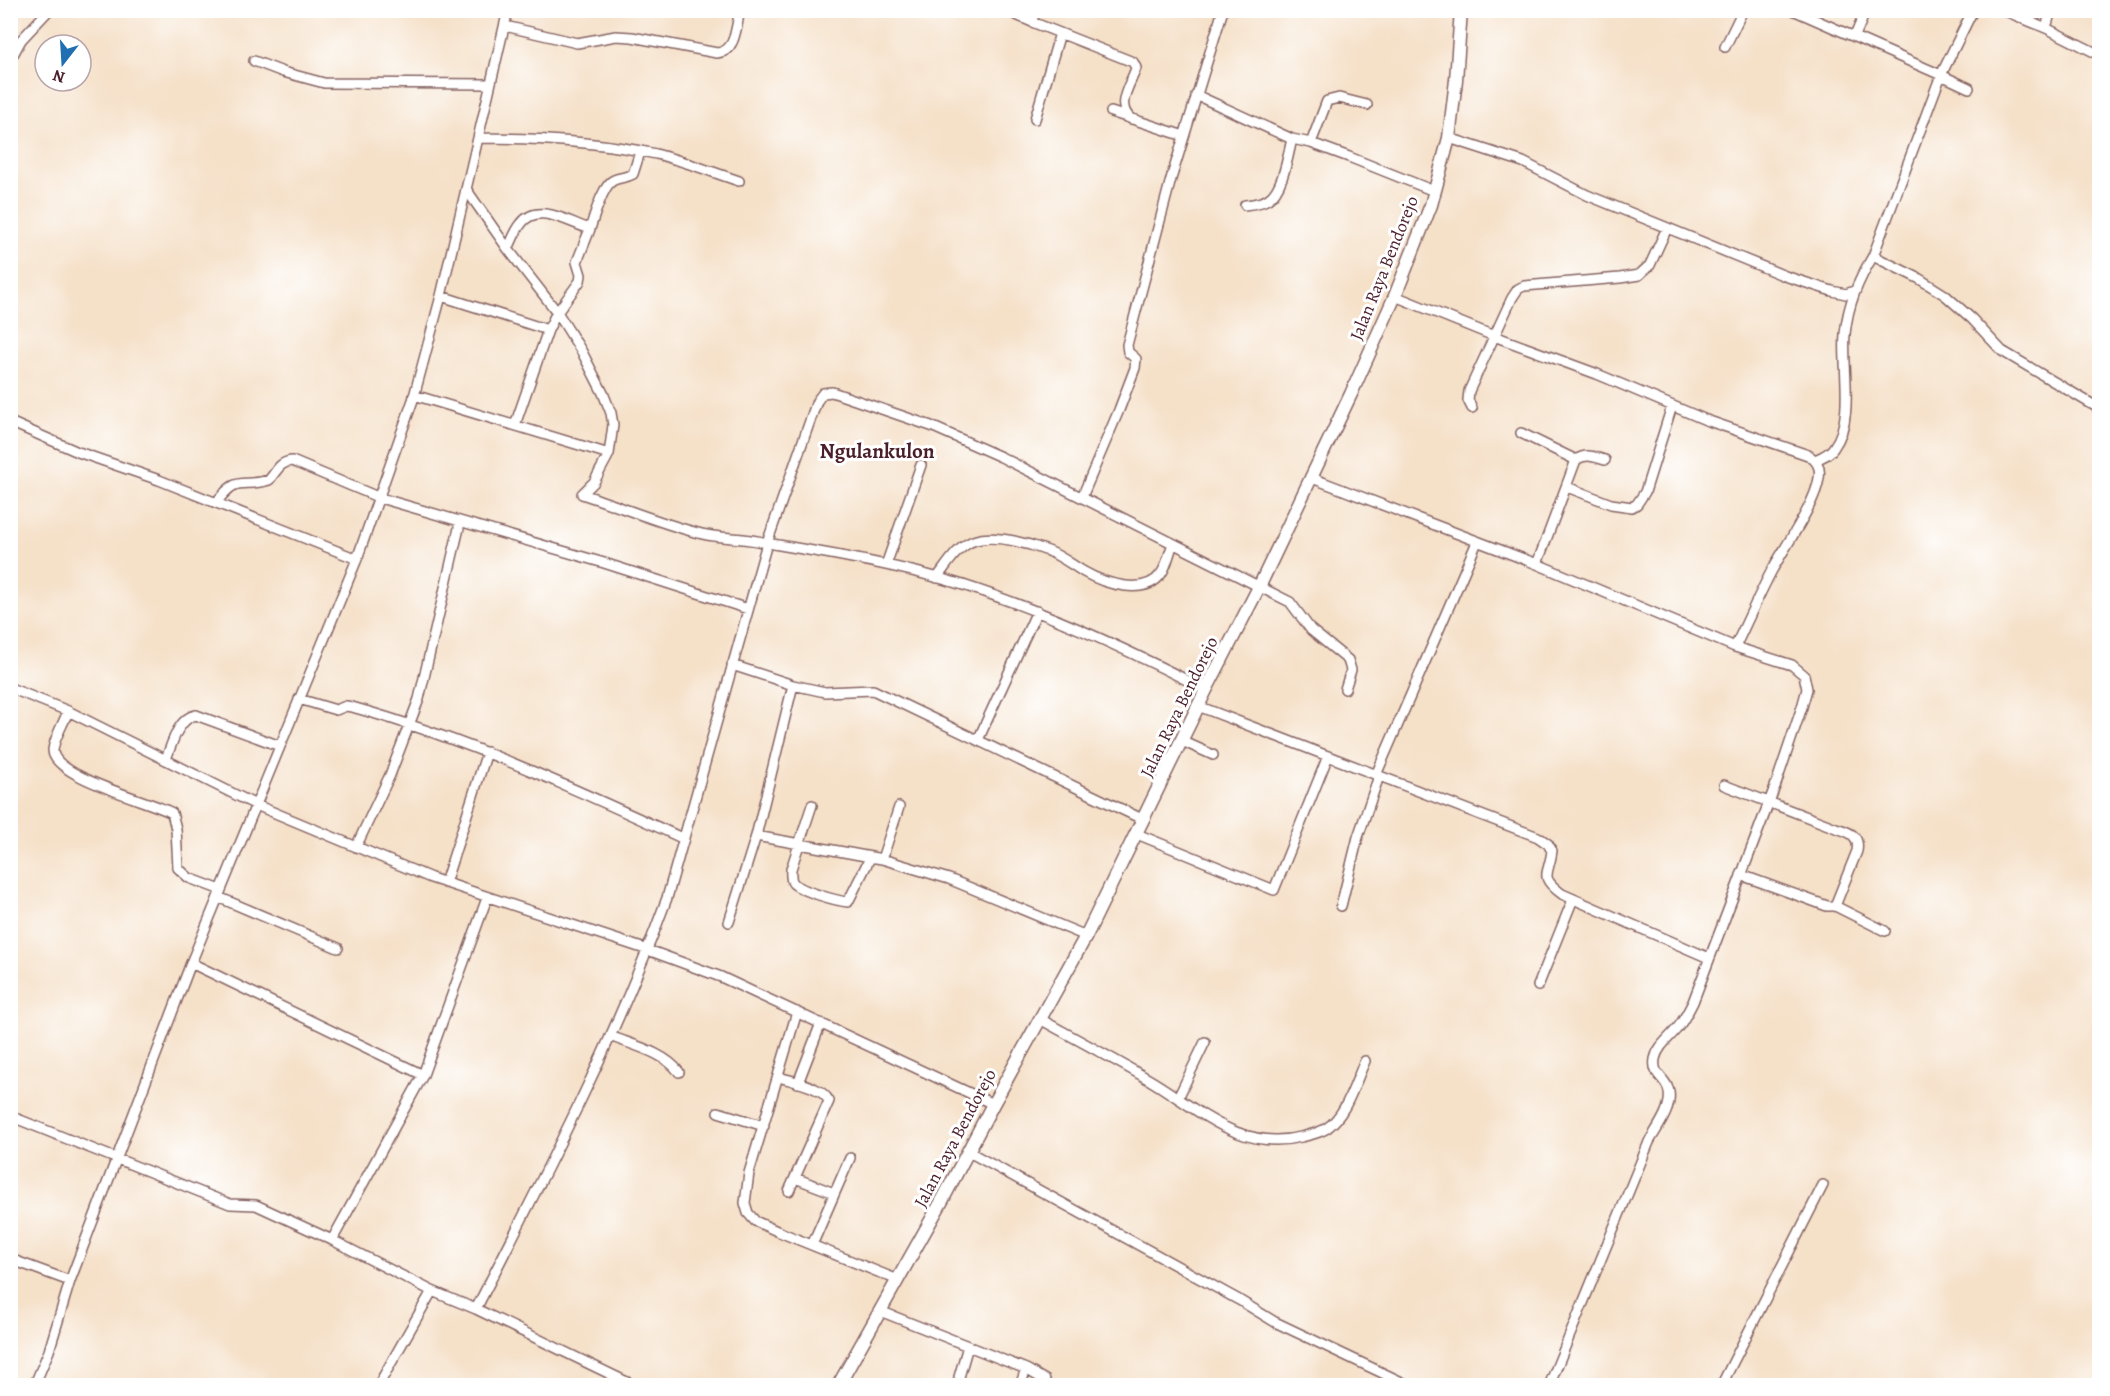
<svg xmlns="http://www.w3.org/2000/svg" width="2110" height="1396" font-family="Alegreya,serif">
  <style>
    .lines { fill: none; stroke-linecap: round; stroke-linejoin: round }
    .minor-casing { stroke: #866362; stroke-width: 12 }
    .major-casing { stroke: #866362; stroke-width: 15 }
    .minor { stroke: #fff; stroke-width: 9 }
    .major { stroke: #fff; stroke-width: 12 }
    .labels { text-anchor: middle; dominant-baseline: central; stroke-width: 6; stroke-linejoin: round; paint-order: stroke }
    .street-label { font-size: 18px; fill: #4a1f2b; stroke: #fff }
    .quarter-label { font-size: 21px; font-weight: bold; fill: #4a1f2b; stroke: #fff }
  </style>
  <rect width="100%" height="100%" fill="#fff"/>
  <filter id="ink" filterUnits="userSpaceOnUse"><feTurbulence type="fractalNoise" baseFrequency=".0167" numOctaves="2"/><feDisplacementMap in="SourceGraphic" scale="12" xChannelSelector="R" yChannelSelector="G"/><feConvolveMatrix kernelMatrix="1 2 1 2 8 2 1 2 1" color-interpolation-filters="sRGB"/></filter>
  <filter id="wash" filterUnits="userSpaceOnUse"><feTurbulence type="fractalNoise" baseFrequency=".008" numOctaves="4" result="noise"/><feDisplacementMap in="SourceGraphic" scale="24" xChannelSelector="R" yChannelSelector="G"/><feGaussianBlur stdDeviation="1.35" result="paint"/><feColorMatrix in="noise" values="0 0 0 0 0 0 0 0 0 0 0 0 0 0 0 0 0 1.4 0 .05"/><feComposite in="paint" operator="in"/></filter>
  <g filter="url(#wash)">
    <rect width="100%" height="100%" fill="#f5e0c8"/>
  </g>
  <g filter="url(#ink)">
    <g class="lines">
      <defs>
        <path id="minor" d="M1005 10 1032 22
          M1035 10 1032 22 1133 62 1136 68C1131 84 1114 105 1131 119
          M1793 10 1941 75 1873 256C1858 281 1848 304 1845 334 1842 367 1855 419 1834 447 1830 454 1822 457 1815 460
          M2003 10 2046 28 2100 55
          M505 26 577 43 616 36 632 37 717 53C736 52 736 26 740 10
          M2046 28 2051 10
          M1855 36 1866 10
          M1725 47 1743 10
          M10 60 21 40 49 10
          M254 61 283 72 324 83 490 84
          M1969 88 1941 75 1973 10
          M1196 95 1292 139 1311 143 1349 157 1434 191
          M1111 112 1184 136
          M1035 119 1060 33
          M478 138C538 138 597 141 656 154 684 161 712 172 739 181
          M1449 138 1523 162 1587 195 1785 276 1832 291 1846 294 1854 291
          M1311 143 1327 101 1339 98 1367 105
          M466 189 508 249 557 312 582 352 603 393 611 413 613 425 609 454 594 482 582 494C622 507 661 524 702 534 723 539 745 537 767 543L817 401 823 393 832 392 931 426 1001 457 1290 602 1311 630 1348 660 1351 670 1345 689
          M1245 205C1253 204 1262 203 1268 199 1283 190 1288 155 1292 139
          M508 249C512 241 515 231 521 224 537 201 570 223 590 229 594 217 603 184 614 180 620 177 626 178 633 174L640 152
          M1873 256 1918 278 1945 295 1972 319 2002 351 2100 409
          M441 296 548 330
          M1395 296 1494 336 1597 374 1706 420 1808 455C1817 461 1821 467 1819 478 1816 503 1784 548 1771 572 1758 597 1747 622 1735 647
          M414 395 609 454
          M1472 408 1468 400 1469 391 1512 298 1518 289 1524 286 1620 278 1639 275 1650 265 1667 228
          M10 422 78 452 159 480 357 559
          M515 425 548 330 556 314 580 281 581 275 577 262 590 229
          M1521 433 1576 460
          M1312 478 1537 564 1735 647 1792 665 1804 675 1807 689 1802 707 1776 784 1693 1002C1689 1010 1685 1018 1679 1026 1671 1037 1658 1045 1655 1059 1652 1077 1667 1077 1669 1092 1672 1109 1657 1128 1649 1142L1549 1386
          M1567 487 1611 504 1632 507 1637 504 1645 492 1672 406
          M1082 497 1119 410 1135 368 1136 359 1128 352 1127 345 1171 179 1223 10
          M216 503C239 473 240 489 269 480 277 471 279 462 292 461L380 498 604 563 748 609
          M1537 564 1576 460C1586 453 1594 457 1605 460
          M886 565 921 465
          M937 578C947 565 958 545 976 540 995 534 1030 544 1048 551 1061 556 1072 565 1084 572 1103 583 1145 597 1161 574 1167 566 1169 553 1173 544
          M732 665 793 685 825 692 873 690 1144 820
          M10 688 68 711 256 805 431 878 648 950 721 977 993 1104
          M299 699 336 710 346 706 352 707C467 739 575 789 684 839
          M1198 706 1538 837 1548 844 1552 851C1549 875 1538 876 1562 894L1709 958
          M68 711C64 723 54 738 53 750 52 777 151 801 172 813L176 829 178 868 189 878 221 890
          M978 740 1037 611
          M1182 741 1213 755
          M166 759C172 744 178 718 196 715L280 746
          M1376 775 1477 542
          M1724 785 1836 828C1849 832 1860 835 1857 851L1835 906
          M812 805 791 869C791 874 790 879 793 883 801 891 837 901 848 902L870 858
          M1137 834 1274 890 1328 756
          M756 836 793 685
          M356 847 390 775 419 699 459 528V522
          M882 859 899 807
          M1741 875 1827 906H1835L1885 931
          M445 883 487 752
          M218 897 338 948
          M1341 906 1358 837 1379 776
          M729 922 756 836 882 859 949 879 1086 936
          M191 963 423 1075
          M1538 986 1573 899
          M797 1012 749 1173 745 1203 748 1213 755 1221 777 1231 898 1280
          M1040 1019C1076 1039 1112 1058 1148 1079 1198 1108 1238 1152 1301 1137 1309 1135 1320 1133 1327 1128 1347 1114 1355 1082 1365 1061
          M610 1036C632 1045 664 1052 679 1072
          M779 1077C795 1082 821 1086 829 1101L789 1191
          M798 1083 821 1023
          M1178 1098 1205 1042
          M718 1112 764 1126
          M10 1116 230 1204 256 1205 332 1240 432 1291 476 1309 635 1386
          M969 1152 1239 1300 1275 1322 1410 1386
          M795 1178 834 1193
          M332 1240 423 1075 487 898
          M812 1245 850 1158
          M10 1259 70 1281
          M476 1309C545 1174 615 1040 667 898L767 543C832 554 899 565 963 585 1047 612 1127 649 1206 690
          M880 1311 1026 1369 1045 1380V1386
          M34 1386 49 1351 70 1281 191 963 357 559 413 400 441 296 508 10
          M378 1386 432 1291
          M961 1386 959 1377 968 1346
          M1020 1386 1026 1369
          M1721 1386 1823 1185"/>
        <path id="major" d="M838 1386 943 1199 993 1104 1086 936 1206 690 1259 587 1351 394 1395 296 1431 205 1449 138 1456 80 1461 10"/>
      </defs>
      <!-- minor casing -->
      <use href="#minor" class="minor-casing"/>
      <!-- major casing -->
      <use href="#major" class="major-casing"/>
      <!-- minor -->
      <use href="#minor" class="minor"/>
      <!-- major -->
      <use href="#major" class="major"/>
    </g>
  </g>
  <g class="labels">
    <!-- street labels -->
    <g class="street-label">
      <text transform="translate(1384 268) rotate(-68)">Jalan Raya Bendorejo</text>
      <text transform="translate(1179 707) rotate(-64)">Jalan Raya Bendorejo</text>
      <text transform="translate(955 1138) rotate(-62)">Jalan Raya Bendorejo</text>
    </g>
    <!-- quarter labels -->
    <g class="quarter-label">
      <text x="877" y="451">Ngulankulon</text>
    </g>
  </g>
  <!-- margin -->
  <rect width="2110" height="1396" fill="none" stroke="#fff" stroke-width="36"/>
  <!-- north arrow -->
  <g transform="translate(63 63) rotate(197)"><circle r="28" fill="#ffffff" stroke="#b7a5aa" stroke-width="1.5"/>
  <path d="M0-4.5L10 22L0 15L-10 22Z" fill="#1f6fb2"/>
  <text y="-9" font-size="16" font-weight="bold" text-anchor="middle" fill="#4a1f2b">N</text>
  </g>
</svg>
